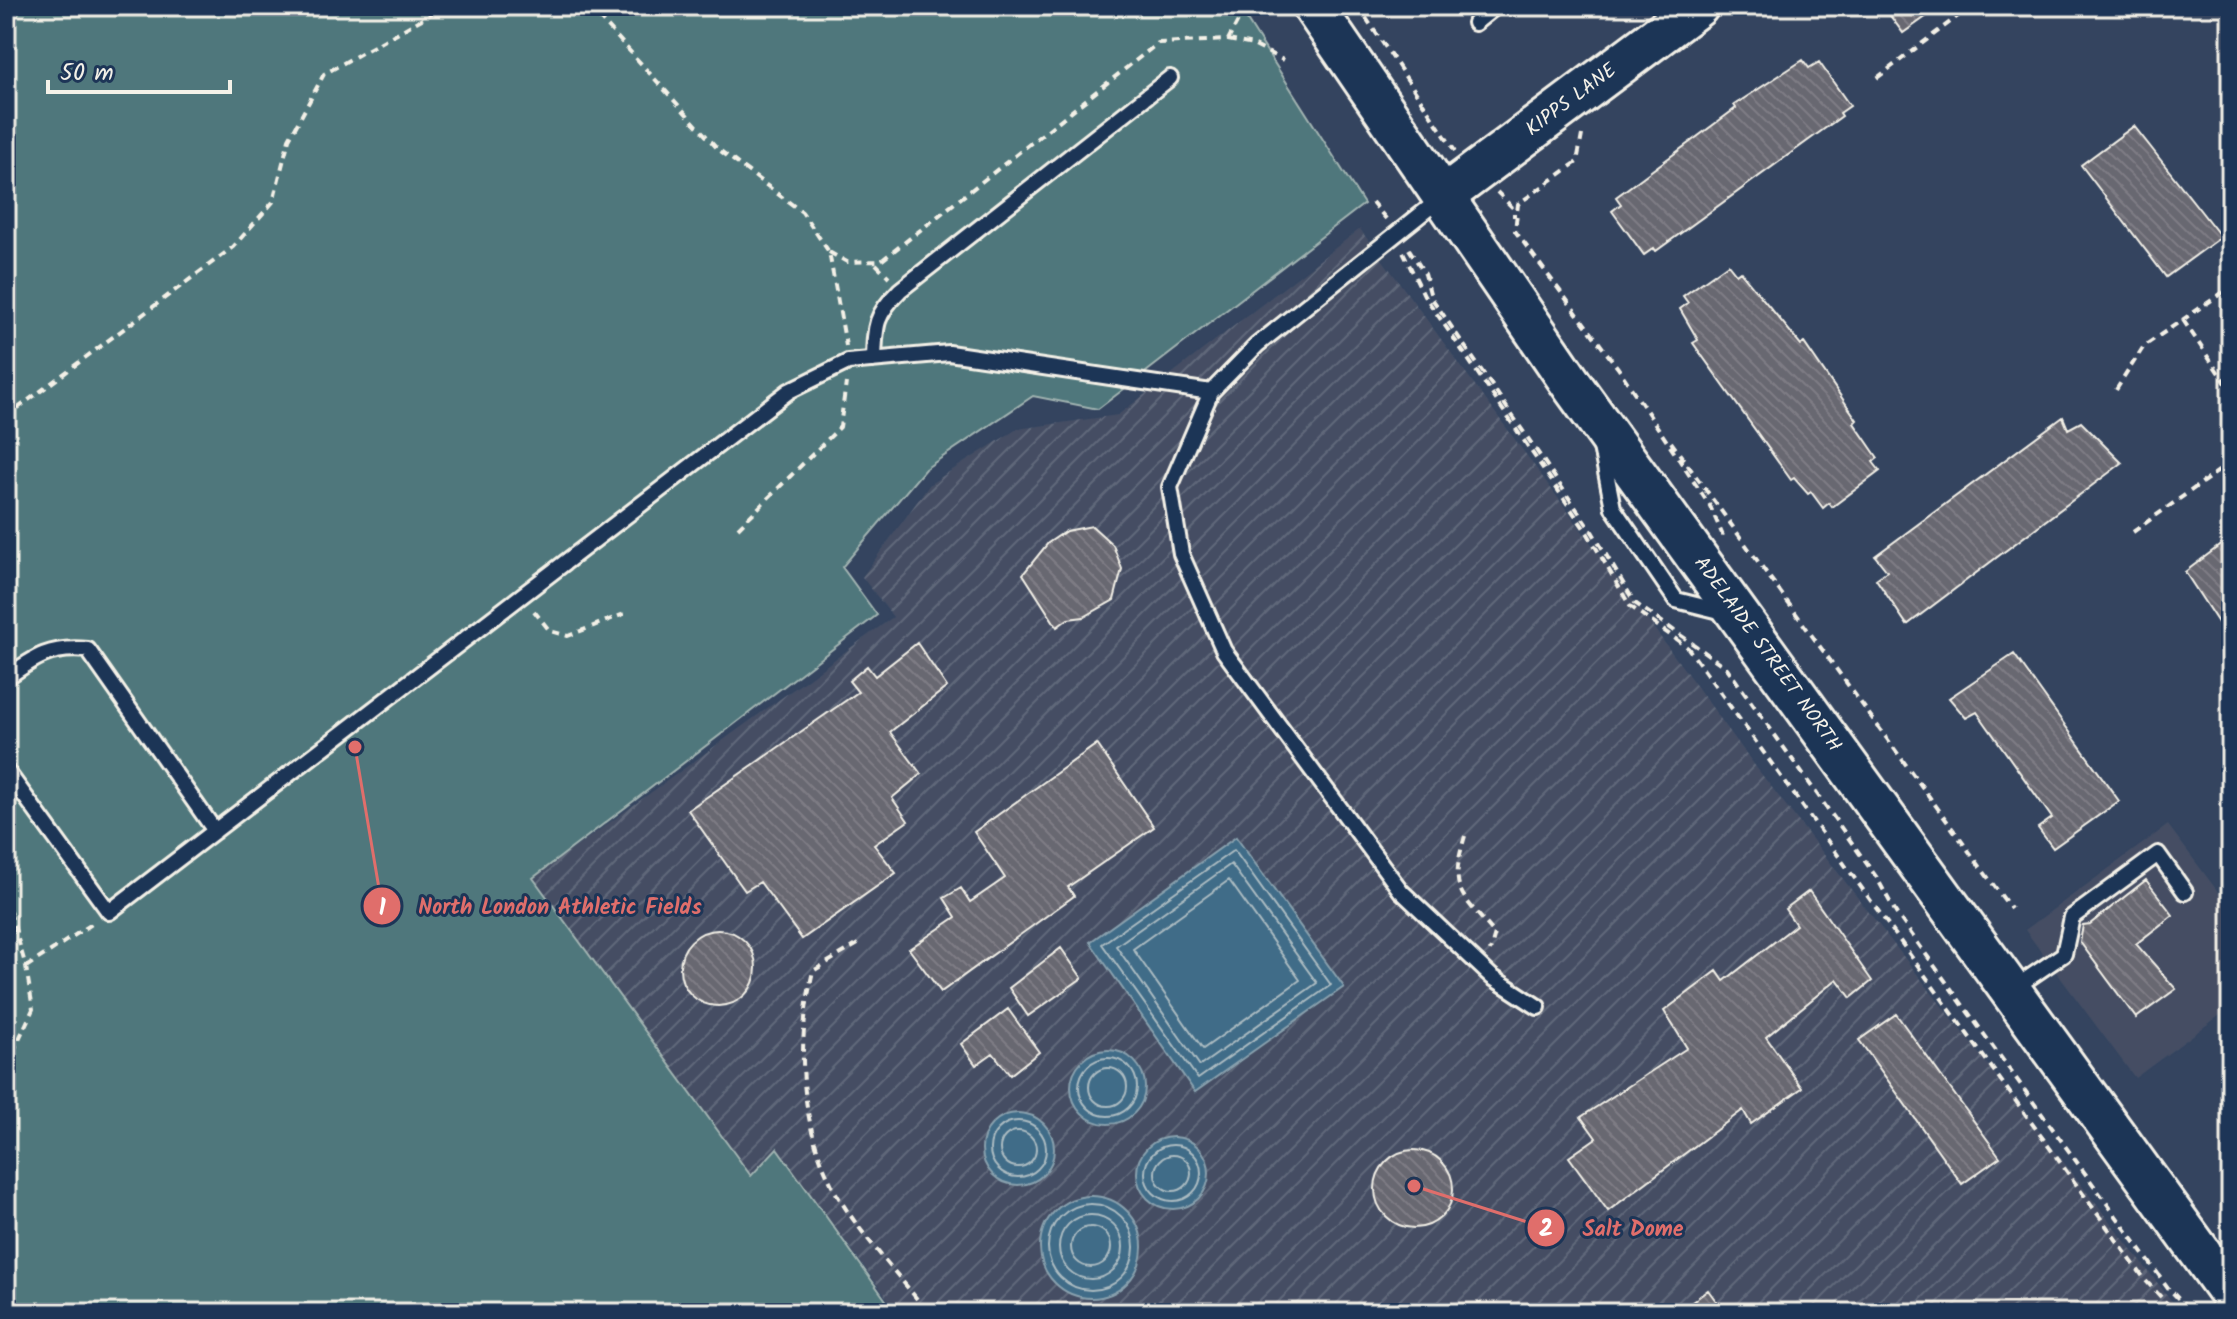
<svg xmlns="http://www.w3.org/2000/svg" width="2237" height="1319" font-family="Kalam,sans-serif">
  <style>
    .built { fill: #444e64 }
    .industrial { fill: url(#industrial-furrows) }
    .green { fill: #4f777b; stroke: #a2b4b2; stroke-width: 2 }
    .water { fill: #416c88; stroke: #89a1ae; stroke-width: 2 }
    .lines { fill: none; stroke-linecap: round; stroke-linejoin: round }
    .shore { stroke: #acbcc2; stroke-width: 2 }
    .building { fill: url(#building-back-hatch); stroke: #f4f1e8; stroke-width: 2 }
    .lane-casing { stroke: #f4f1e8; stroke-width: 20 }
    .secondary-casing { stroke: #f4f1e8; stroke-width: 46 }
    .path { stroke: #f4f1e8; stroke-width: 4; stroke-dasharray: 8 6; stroke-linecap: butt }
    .lane { stroke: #1d3557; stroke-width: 14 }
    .secondary { stroke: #1d3557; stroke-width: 40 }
    .labels { text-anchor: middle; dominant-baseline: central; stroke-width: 6; stroke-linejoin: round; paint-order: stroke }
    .street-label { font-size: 20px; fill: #f4f1e8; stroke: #1d3557 }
    .leader { fill: none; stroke: #e06e6b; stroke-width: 3 }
    .callout-dot { fill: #e06e6b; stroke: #1d3557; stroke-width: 3 }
    .mark-label { font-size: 24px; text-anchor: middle; font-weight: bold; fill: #fff }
    .callout-label { font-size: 22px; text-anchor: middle; font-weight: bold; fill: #e06e6b; stroke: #1d3557; stroke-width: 6; stroke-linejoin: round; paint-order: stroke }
  </style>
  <defs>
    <pattern id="industrial-furrows" width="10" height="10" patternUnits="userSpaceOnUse" patternTransform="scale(2)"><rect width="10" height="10" fill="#444e64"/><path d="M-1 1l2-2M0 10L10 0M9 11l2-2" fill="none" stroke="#60687a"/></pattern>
    <pattern id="building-back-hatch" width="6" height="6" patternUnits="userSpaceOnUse" patternTransform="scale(2)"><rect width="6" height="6" fill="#686771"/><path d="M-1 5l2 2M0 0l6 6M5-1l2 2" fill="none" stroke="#7e7d85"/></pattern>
  </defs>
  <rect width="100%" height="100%" fill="#34445f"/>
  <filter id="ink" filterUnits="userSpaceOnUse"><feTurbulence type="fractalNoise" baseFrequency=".0125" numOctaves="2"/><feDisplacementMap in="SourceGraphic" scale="16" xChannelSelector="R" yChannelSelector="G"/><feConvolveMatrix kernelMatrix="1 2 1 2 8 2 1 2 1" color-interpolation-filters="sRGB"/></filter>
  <g filter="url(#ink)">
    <!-- built -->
    <path class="built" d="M2168 825 2231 909V1007L2135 1078 2025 930Z"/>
    <!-- industrial -->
    <path class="industrial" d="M1360 229 1759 771 2181 1313H898L777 1148 751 1177 533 878 893 617 862 577 930 484 1017 429 1118 415Z"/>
    <!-- green -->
    <path class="green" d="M6 6H1238L1364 204 1098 409 1033 396 925 469 842 567 877 615 533 878 751 1176 777 1148 895 1313H6Z"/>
    <!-- water -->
    <path class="water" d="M1236 837 1344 987 1195 1092 1090 942Z
      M1071 1087a37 37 0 1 1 74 0a37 37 0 1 1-74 0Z
      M982 1149a36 36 0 1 1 72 0a36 36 0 1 1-72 0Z
      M1137 1173a36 36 0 1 1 72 0a36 36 0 1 1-72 0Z
      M1040 1247a51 51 0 1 1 102 0a51 51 0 1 1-102 0Z"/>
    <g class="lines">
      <!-- shore -->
      <path class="shore" d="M1234 850 1331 985 1198 1079 1102 944Z
        M1231 864 1317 983 1200 1066 1116 946Z
        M1229 880 1300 980 1203 1049 1133 949Z
        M1079 1087a29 29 0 1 1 58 0a29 29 0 1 1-58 0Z
        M1089 1087a19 19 0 1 1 38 0a19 19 0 1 1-38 0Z
        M990 1149a28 28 0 1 1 56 0a28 28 0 1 1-56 0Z
        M1000 1149a18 18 0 1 1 36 0a18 18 0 1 1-36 0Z
        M1145 1173a28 28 0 1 1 56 0a28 28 0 1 1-56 0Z
        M1155 1173a18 18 0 1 1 36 0a18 18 0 1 1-36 0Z
        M1048 1247a43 43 0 1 1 86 0a43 43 0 1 1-86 0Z
        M1059 1247a32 32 0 1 1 64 0a32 32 0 1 1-64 0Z
        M1071 1247a20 20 0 1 1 40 0a20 20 0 1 1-40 0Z"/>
    </g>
    <!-- building -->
    <path class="building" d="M1883 6H1941L1903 33Z
      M1803 60 1809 68 1819 62 1850 106 1840 113 1842 116 1656 251 1654 248 1644 255 1612 211 1621 204 1616 197 1736 108 1734 105Z
      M2134 126 2221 237 2166 277 2081 165Z
      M1728 264 1736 274 1740 271 1801 345 1804 343 1857 420 1854 423 1878 458 1873 462 1880 471 1832 507 1829 503 1823 508 1811 492 1808 494 1794 478 1791 480 1693 343 1698 340 1680 309 1688 303 1683 296Z
      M2063 417 2068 429 2081 422 2122 463 1907 625 1876 579 1887 571 1875 556Z
      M1092 526 1113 545 1122 569 1114 600 1084 617 1068 619 1057 627 1023 574 1048 543 1066 531Z
      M2231 537V616L2219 624 2185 572Z
      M917 643 947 687 890 732 921 774 892 798 908 821 874 845 896 873 802 939 760 882 745 891 688 810 858 692 849 681 867 666 875 676Z
      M2014 654 2119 801 2053 848 2038 828 2052 818 1977 712 1966 718 1949 698Z
      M1097 744 1154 827 1068 887 1074 896 941 992 909 949 956 917 944 898 961 888 970 902 1005 878 974 832Z
      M2146 880 2173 915 2136 944 2176 989 2136 1018 2080 942 2083 925 2090 924Z
      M1809 891 1872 981 1851 998 1837 979 1766 1037 1802 1088 1751 1124 1743 1110 1608 1211 1569 1157 1596 1138 1581 1117 1687 1048 1664 1011 1717 971 1724 981 1796 925 1785 909Z
      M680 968a38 38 0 1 1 76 0a38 38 0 1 1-76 0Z
      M1061 948 1082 978 1028 1016 1009 988Z
      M1008 1009 1039 1052 1010 1075 993 1053 976 1065 961 1044Z
      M1896 1014 2000 1157 1962 1184 1859 1040Z
      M1375 1189a39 39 0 1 1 78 0a39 39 0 1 1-78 0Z
      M1708 1290 1725 1313H1678Z"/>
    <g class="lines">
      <defs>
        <path id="lane" d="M1475 23 1496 6
          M1440 199 1257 345 1211 392 1170 487 1181 554 1224 651 1401 891 1492 977 1538 1007
          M874 360C875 325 875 315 900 290L1170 78
          M1601 447 1613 508 1676 600 1724 612
          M6 678C35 657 51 646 88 650L215 831
          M6 770 109 912 789 391 848 362 949 353 1211 392
          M2014 988 2064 954 2072 917 2158 854 2185 892"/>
        <g id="secondary">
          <path id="s1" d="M1313 6 1574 388 2231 1295"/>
          <path id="s2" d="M1445 195 1698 6"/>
        </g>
      </defs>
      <!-- lane casing -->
      <use href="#lane" class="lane-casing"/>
      <!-- secondary casing -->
      <use href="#secondary" class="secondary-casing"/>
      <!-- path -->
      <path class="path" d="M589 6 718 149 802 212 829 252 846 346
        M1358 6 1455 151
        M1228 40 1253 45 1283 60
        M1877 78 1971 6
        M1582 135 1577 162 1518 204 1515 231 1618 368 1710 506 1723 536
        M1497 192 1514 209V217
        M1372 202 1387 220
        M1409 249 1425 274 1431 297 1593 533 1635 603 1727 668 1877 878 1896 913 2169 1289 2192 1313
        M829 252 847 262 881 261 1158 43 1228 40 1246 6
        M1403 252 1424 295 1588 534 1630 606 1688 648 2146 1281 2176 1313
        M876 264 889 277
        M2183 320 2231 391
        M2116 390 2144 346 2231 287
        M6 417 233 247 273 202 289 139 324 74 445 6
        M1671 442 2011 909
        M738 528 840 427 846 383
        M2133 532 2231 462
        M534 611 550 631 568 636 624 614
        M1465 836C1448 892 1461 893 1495 934L1490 951
        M6 898 26 967 33 1009 6 1067
        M858 944 813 971C796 1045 799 1123 835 1191 857 1231 900 1276 928 1313
        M26 967 95 922"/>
      <!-- lane -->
      <use href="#lane" class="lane"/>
      <!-- secondary -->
      <use href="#secondary" class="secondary"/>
    </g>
  </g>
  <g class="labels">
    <!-- street labels -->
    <g class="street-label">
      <text stroke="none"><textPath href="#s2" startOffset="158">KIPPS LANE</textPath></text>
      <text stroke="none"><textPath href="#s1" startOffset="792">ADELAIDE STREET NORTH</textPath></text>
    </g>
  </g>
  <!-- callouts -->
  <path class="leader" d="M355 747L382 906M1414 1186L1546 1228"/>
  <g class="callout-dot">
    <circle cx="355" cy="747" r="8"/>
    <circle cx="1414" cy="1186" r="8"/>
    <circle cx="382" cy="906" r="20"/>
    <circle cx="1546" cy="1228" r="20"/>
  </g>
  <g class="mark-label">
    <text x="382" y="915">1</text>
    <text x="1546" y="1236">2</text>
  </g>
  <g class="callout-label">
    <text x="560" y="914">North London Athletic Fields</text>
    <text x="1633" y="1236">Salt Dome</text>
  </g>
  <!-- margin -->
  <rect width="2237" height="1319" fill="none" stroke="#1d3557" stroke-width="32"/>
  <rect x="16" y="16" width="2205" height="1287" fill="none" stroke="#f4f1e8" stroke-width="3" filter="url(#ink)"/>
  <!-- scale -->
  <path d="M48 80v12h182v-12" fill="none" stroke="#f4f1e8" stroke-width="4"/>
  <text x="60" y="80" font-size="24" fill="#f4f1e8" stroke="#1d3557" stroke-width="6" paint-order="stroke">50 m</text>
</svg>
